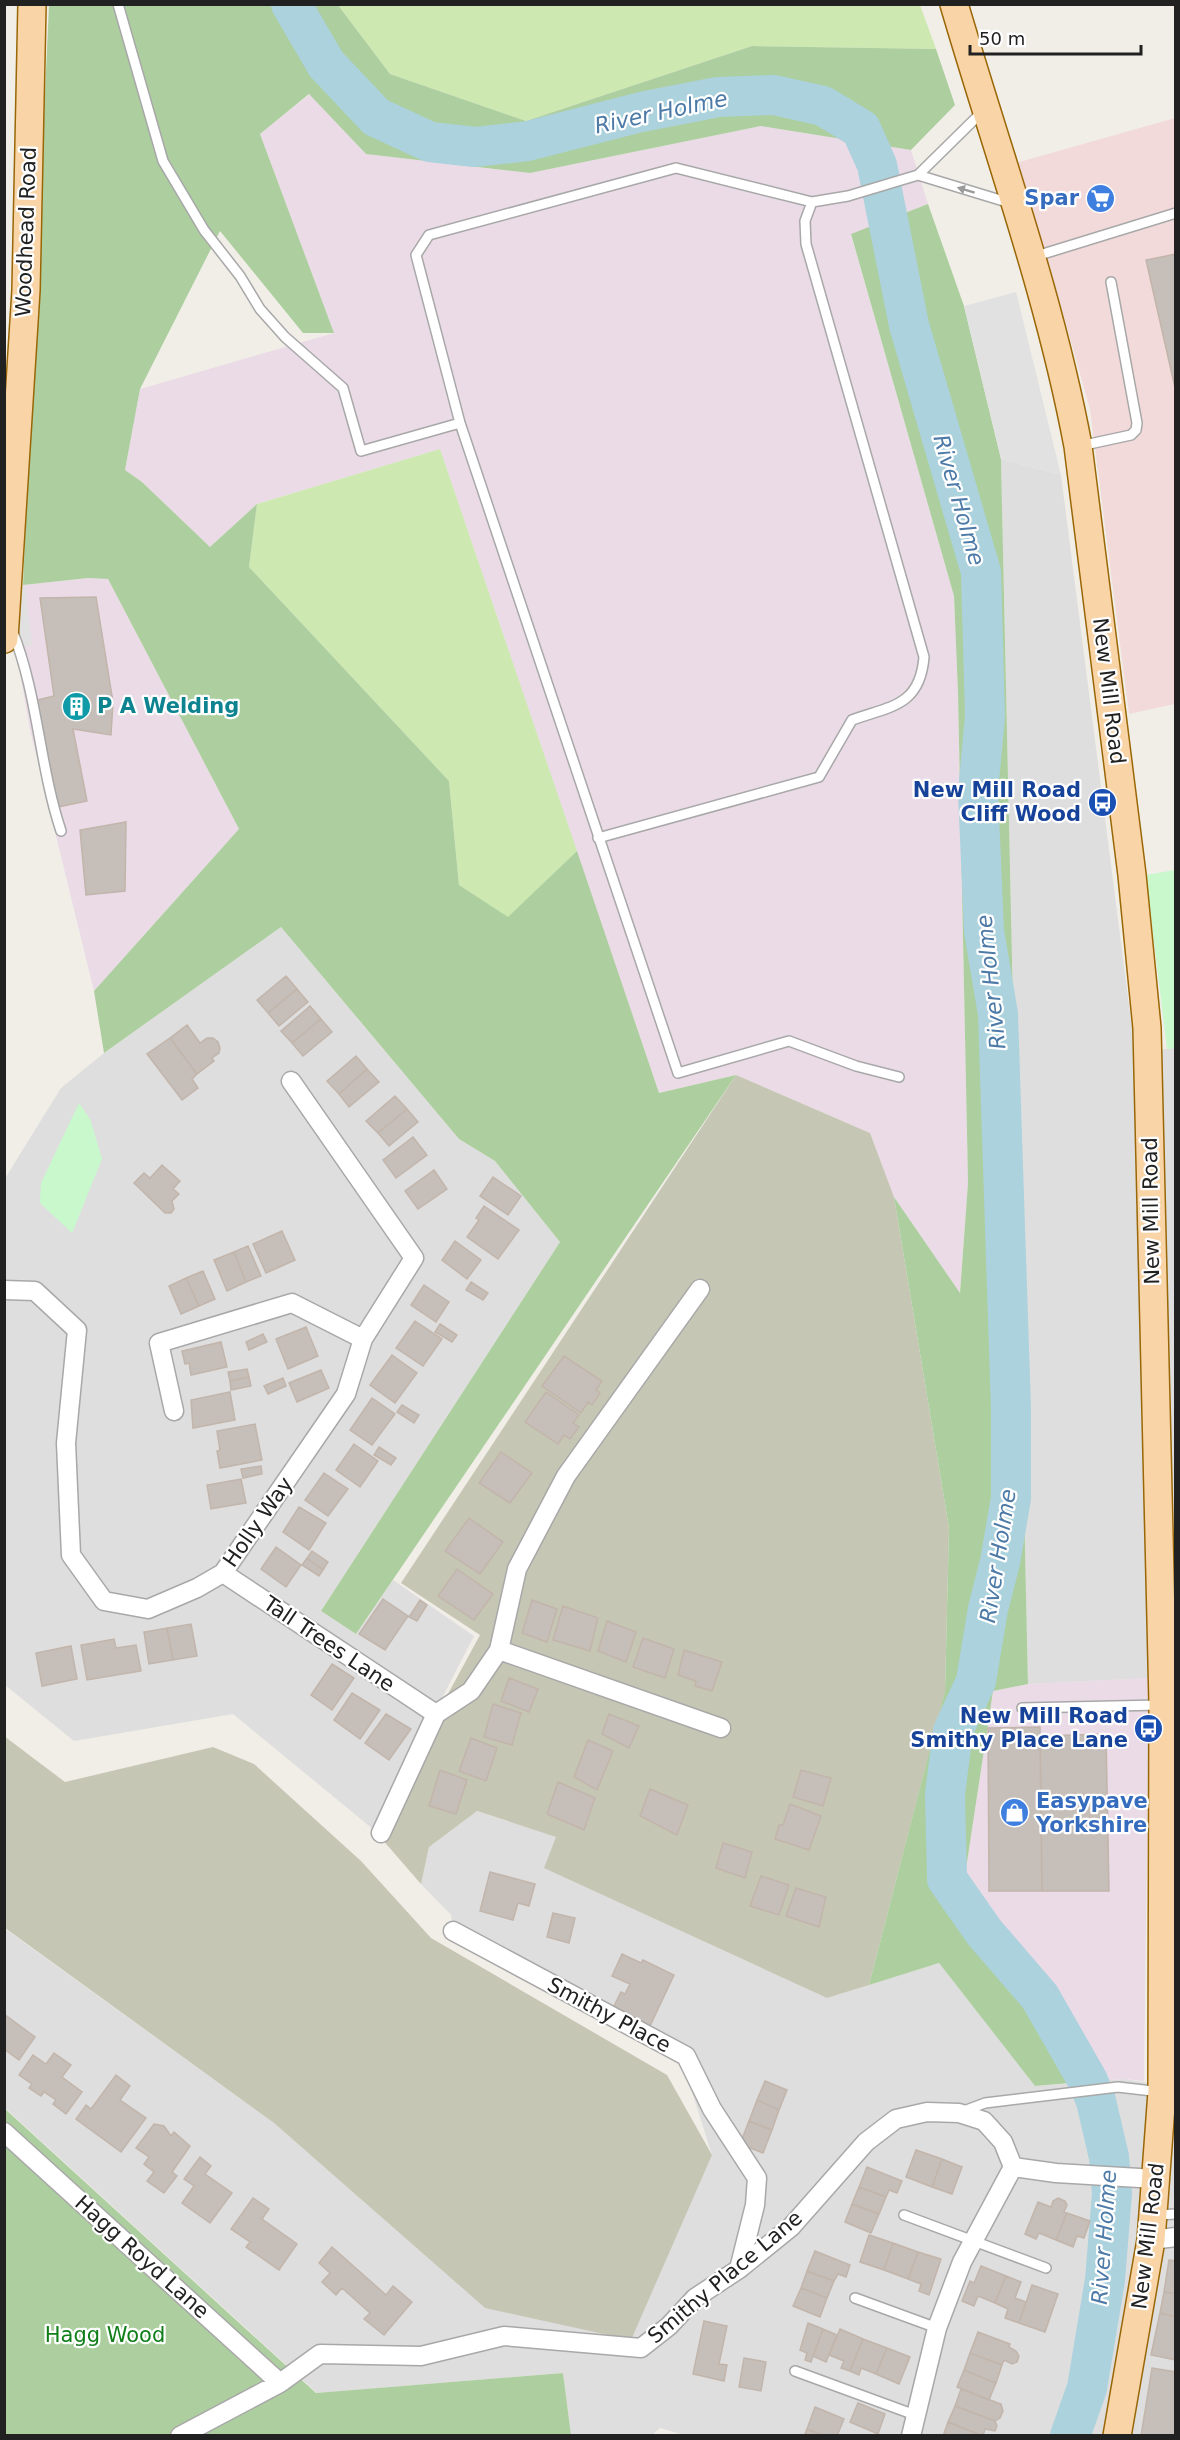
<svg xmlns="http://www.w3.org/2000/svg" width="1180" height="2440" font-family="'DejaVu Sans',sans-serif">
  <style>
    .residential { fill: #dfdede }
    .commercial { fill: #f1dad9 }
    .industrial { fill: #eadbe7 }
    .construction { fill: #c6c6b4 }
    .grass { fill: #cde9b1 }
    .forest { fill: #adcf9f }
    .park { fill: #c8f8cc }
    .parking { fill: #e1e1e1 }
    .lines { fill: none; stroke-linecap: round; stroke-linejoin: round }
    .river { stroke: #abd2dd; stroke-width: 40 }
    .building { fill: #c6beb8; stroke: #c2b5ab; stroke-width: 1.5 }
    .lane-casing { stroke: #a8a8a8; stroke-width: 12 }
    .street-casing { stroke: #a8a8a8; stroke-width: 21 }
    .primary-casing { stroke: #996706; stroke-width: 30 }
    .lane { stroke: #fff; stroke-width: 9 }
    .street { stroke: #fff; stroke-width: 18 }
    .primary { stroke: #f9d4a6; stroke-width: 27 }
    .oneway { fill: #9b9b9b }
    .labels { text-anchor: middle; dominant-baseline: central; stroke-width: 4.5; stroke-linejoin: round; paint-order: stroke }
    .shop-label { font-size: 21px; font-weight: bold; fill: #366cbe; stroke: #fff; text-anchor: end }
    .street-label { font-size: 21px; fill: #212121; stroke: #fff }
    .culture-label { font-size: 21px; font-weight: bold; fill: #0d838f; stroke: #fff; text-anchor: start }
    .transit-label { font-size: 21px; font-weight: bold; fill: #164399; stroke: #fff; text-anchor: end }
    .park-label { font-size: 21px; fill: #107e19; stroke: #fff }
    .water-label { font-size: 22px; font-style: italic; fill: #4d7aa7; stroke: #fff }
  </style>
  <rect width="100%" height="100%" fill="#f1eee8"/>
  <!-- residential -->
  <path class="residential" d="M1001 459 1061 475 1135 1052 1175 1048V1805L1174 1677 1028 1684Z
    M281 927 459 1139 495 1161 560 1242 321 1611 356 1634 393 1580 474 1636 374 1830 233 1714 74 1741 5 1685 4 1180 61 1088 104 1053Z
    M476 1811 557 1837 545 1868 827 1998 939 1963 1035 2086 1124 2079 1175 2087V2435L687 2436 660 2428 652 2435H571L563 2373 317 2393 5 2108 4 1928 274 2123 485 2308 712 2155 680 2054 453 1931 451 1915 421 1884 429 1847Z"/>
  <!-- commercial -->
  <path class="commercial" d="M1175 118V704L1129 714 1090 409 1050 267 1016 163Z"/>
  <!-- industrial -->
  <path class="industrial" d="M310 94 366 154 530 173 761 126 911 150 928 204 851 235 954 596 958 693 968 1184 960 1293 894 1197 870 1133 736 1075 659 1093 440 449 257 504 210 547 142 482 125 470 140 389 334 333 260 134Z
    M88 578 108 579 239 829 94 991 30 730 16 650 23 585Z
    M1149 1678 1144 2081 1124 2079 1082 2082 964 1882 993 1691 1028 1684Z"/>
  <!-- construction -->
  <path class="construction" d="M736 1075 870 1133 894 1197 949 1528 945 1692 869 1985 827 1998 544 1868 556 1837 477 1811 429 1847 421 1884 374 1830 480 1635 401 1583Z
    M4 1736 65 1782 213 1747 254 1764 361 1861 431 1938 667 2075 712 2155 631 2340 485 2308 274 2123 5 1928Z"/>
  <!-- grass -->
  <path class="grass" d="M338 5H920L936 49 752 46 526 121 390 74Z
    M440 449 577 851 508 918 459 885 449 781 249 567 257 504Z"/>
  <!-- forest -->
  <path class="forest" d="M49 5H338L390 74 526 121 752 46 936 49 955 105 911 150 761 126 530 173 366 154 309 94 260 134 334 333H303L220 231 140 389 125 470 142 482 210 547 257 504 249 567 449 781 459 885 508 917 577 851 659 1093 736 1075 356 1634 321 1611 560 1242 495 1161 459 1139 281 927 104 1053 94 991 239 829 108 579 88 578 23 585Z
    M928 204 964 306 1001 459 1028 1684 993 1691 964 1882 1082 2082 1035 2086 939 1963 869 1985 945 1691 949 1528 894 1197 960 1293 968 1183 958 693 954 596 851 234Z
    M4 2108 316 2393 563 2373 571 2435H5Z"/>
  <!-- park -->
  <path class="park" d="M1175 870 1176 1048 1167 1049 1146 875Z
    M79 1103 90 1119 102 1159 72 1233 40 1203 41 1183Z"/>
  <!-- parking -->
  <path class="parking" d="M1016 292 1061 475 1001 459 964 306Z
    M25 586 32 645 15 648 10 588Z"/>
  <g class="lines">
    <!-- river -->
    <path class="river" d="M291 4 326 64 376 117 430 142 475 147 528 141 641 112 718 97 774 95 823 106 861 129 877 165 909 325 981 572 985 716 978 792 984 931 998 1014 1011 1409V1498L1000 1562 988 1609 976 1681 953 1731 945 1794 947 1879 984 1932 1040 1997 1088 2081 1096 2101 1109 2157 1112 2193 1105 2280 1087 2388 1070 2436"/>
  </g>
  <!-- building -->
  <path class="building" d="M1176 254V392L1146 260Z
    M96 597 113 702 111 735 73 729 87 801 58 807 37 700 54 696 40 598Z
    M126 822 125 891 86 895 80 830Z
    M286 976 297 989 268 1013 257 1000Z
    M297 989 308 1002 279 1026 268 1013Z
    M310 1006 321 1019 292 1043 281 1031Z
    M321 1019 332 1032 303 1056 292 1043Z
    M187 1025 200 1043 207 1038H213L218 1042 220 1048 219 1053 212 1058 214 1061 197 1074 170 1038Z
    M170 1038 197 1074 192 1079 198 1088 182 1100 147 1054Z
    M356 1056 367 1069 339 1094 327 1081Z
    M367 1069 379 1082 349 1107 339 1094Z
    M395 1096 407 1109 378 1133 366 1121Z
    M407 1109 418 1122 389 1146 378 1133Z
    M413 1137 427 1155 396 1178 383 1160Z
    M162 1165 180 1181 173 1189 179 1194 172 1201 174 1209 171 1213H165L134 1183 144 1173 150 1178Z
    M434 1170 447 1189 418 1209 405 1191Z
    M493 1177 521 1196 508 1215 480 1196Z
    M484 1206 519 1230 498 1259 467 1237 479 1220 476 1218Z
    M282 1231 295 1260 266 1273 253 1244Z
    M455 1241 481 1260 467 1279 442 1260Z
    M248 1246 261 1276 246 1282 234 1252Z
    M234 1252 246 1282 227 1291 214 1260Z
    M203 1271 215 1299 199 1306 186 1278Z
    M186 1278 199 1306 181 1314 169 1286Z
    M471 1282 488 1293 483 1300 466 1290Z
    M424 1285 449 1302 436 1322 411 1305Z
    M415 1321 442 1339 423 1366 396 1348Z
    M440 1324 457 1335 452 1342 435 1332Z
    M306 1327 318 1356 288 1369 276 1339Z
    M263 1334 267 1342 249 1350 246 1342Z
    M221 1342 227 1367 191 1375 189 1363 185 1364 182 1351Z
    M392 1355 417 1373 395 1403 370 1385Z
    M564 1356 602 1381 596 1390 600 1393 592 1405 588 1402 581 1413 542 1386Z
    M247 1369 249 1377 230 1381 228 1372Z
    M321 1370 329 1388 297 1402 289 1383Z
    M249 1377 251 1386 231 1390 230 1381Z
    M283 1378 286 1386 268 1394 264 1386Z
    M230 1392 235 1420 193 1428 191 1400Z
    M546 1392 579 1415 573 1423 579 1427 570 1439 564 1435 558 1444 525 1422Z
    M372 1398 395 1414 372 1445 350 1430Z
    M402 1405 419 1415 414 1423 397 1412Z
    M255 1424 262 1460 220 1468 217 1451 220 1450 217 1431Z
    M354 1444 378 1461 360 1487 336 1470Z
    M379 1447 396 1458 391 1465 374 1455Z
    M501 1452 532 1473 510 1503 479 1483Z
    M261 1466 262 1474 243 1478 241 1469Z
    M324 1473 348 1489 328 1516 305 1500Z
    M241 1479 246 1503 211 1509 207 1485Z
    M299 1507 326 1523 309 1550 283 1532Z
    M469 1518 503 1542 480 1574 445 1551Z
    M276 1547 301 1565 286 1587 261 1569Z
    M312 1551 328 1562 323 1570 307 1558Z
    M307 1558 323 1570 319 1576 302 1565Z
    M457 1569 493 1594 474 1620 438 1596Z
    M383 1599 408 1616 385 1650 359 1634Z
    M420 1600 427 1605 417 1621 409 1617Z
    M532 1600 557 1609 547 1642 522 1633Z
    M563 1606 598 1618 590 1651 553 1640Z
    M607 1621 636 1632 626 1662 598 1651Z
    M191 1624 197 1656 173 1660 167 1628Z
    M167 1628 173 1660 149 1664 144 1632Z
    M643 1638 674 1649 665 1678 633 1667Z
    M114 1639 116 1648 136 1645 141 1671 87 1680 81 1645Z
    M71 1646 77 1679 42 1686 36 1653Z
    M684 1650 722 1662 712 1691 695 1686 696 1681 678 1675Z
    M332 1664 354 1678 332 1710 311 1695Z
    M509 1678 538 1689 529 1712 501 1701Z
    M352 1693 380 1710 360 1739 334 1720Z
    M493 1704 521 1713 512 1745 484 1737Z
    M386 1714 411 1729 389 1760 365 1743Z
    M609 1714 639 1726 629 1748 602 1734Z
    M1040 1727 1042 1891H989L988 1728Z
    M1106 1734 1109 1891H1042L1040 1736Z
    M471 1738 497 1748 486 1781 459 1771Z
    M588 1740 613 1751 597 1790 574 1777Z
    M440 1770 467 1780 456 1814 429 1806Z
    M801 1770 831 1778 823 1806 793 1797Z
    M558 1782 595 1798 584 1830 547 1814Z
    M650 1789 688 1805 677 1835 640 1816Z
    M790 1804 821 1816 809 1850 775 1839 779 1825H783Z
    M723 1843 752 1852 745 1878 716 1868Z
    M490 1872 535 1884 529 1906 518 1903 513 1920 480 1911Z
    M761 1876 789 1885 779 1915 750 1906Z
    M796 1888 826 1897 819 1927 786 1916Z
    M553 1913 575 1918 569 1943 547 1937Z
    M622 1954 641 1963 643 1960 674 1975 650 2026 613 2008 621 1992 625 1994 630 1984 612 1976Z
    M4 2014 35 2037 19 2060 4 2049Z
    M54 2053 71 2065 62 2077 82 2092 66 2114 53 2104 56 2100 44 2092 41 2096 29 2088 32 2084 19 2075 33 2055 46 2064Z
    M116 2075 130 2086 120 2100 146 2118 121 2152 76 2119 86 2105 91 2109Z
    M765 2081 787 2090 779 2110 757 2100Z
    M757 2100 779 2110 772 2130 749 2121Z
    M749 2121 772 2130 763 2153 740 2144Z
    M154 2124 164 2126 171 2136 174 2132 190 2146 172 2172 177 2176 164 2193 147 2181 154 2172 144 2164 149 2157 136 2148Z
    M916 2150 942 2159 932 2187 906 2177Z
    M200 2157 211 2166 205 2174 232 2193 210 2223 182 2203 194 2186 184 2179Z
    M942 2159 962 2167 952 2194 932 2187Z
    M867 2167 902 2181 897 2193 889 2190 886 2197 859 2187Z
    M859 2187 886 2197 879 2214 852 2204Z
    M253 2198 269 2209 262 2219 297 2244 279 2270 246 2247 250 2242 231 2229Z
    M1058 2198 1065 2201 1067 2205 1064 2212 1067 2213 1056 2240 1039 2233 1036 2239 1025 2234 1038 2202 1051 2207 1053 2201Z
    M852 2204 879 2214 871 2233 845 2222Z
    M1067 2213 1090 2221 1084 2238 1077 2236 1073 2247 1056 2240Z
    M869 2235 893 2243 884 2270 860 2262Z
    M893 2243 918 2252 908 2279 884 2270Z
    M332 2247 386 2295 393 2286 412 2302 384 2335 364 2319 370 2313 342 2288 336 2295 322 2282 330 2273 319 2263Z
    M815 2251 850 2265 846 2277 838 2274 834 2281 807 2271Z
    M918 2252 941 2259 929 2295 919 2291 921 2284 908 2279Z
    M1169 2260 1176 2261V2294L1164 2292Z
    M981 2266 1006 2276 995 2303 978 2296 974 2306 962 2301 970 2281 974 2283Z
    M807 2271 834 2281 827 2298 801 2288Z
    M1006 2276 1021 2282 1015 2298 1026 2302 1019 2323 1005 2318 1008 2309 995 2303Z
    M1032 2285 1058 2294 1045 2332 1019 2323Z
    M801 2288 827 2298 820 2317 793 2306Z
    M1164 2292 1176 2294V2317L1160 2313Z
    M1160 2313 1176 2317V2360L1151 2355Z
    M704 2321 727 2326 719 2364 727 2365 724 2381 693 2374Z
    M808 2323 823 2329 811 2362 805 2360 807 2353 800 2350Z
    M823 2329 837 2335 826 2362 813 2356Z
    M840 2329 863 2339 850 2371 841 2368 844 2361 829 2355Z
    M978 2332 1010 2344 1009 2347 1016 2351 1019 2356 1017 2362 1012 2364 1004 2360 1002 2365 970 2353Z
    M863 2339 887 2348 876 2374 861 2368 859 2375 850 2371Z
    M887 2348 910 2357 899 2384 876 2374Z
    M970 2353 1002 2365 996 2383 964 2370Z
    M744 2358 766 2362 761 2391 739 2387Z
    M1152 2368 1176 2372V2436H1141Z
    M964 2370 996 2383 989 2400 957 2387Z
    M961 2389 1001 2404 1003 2411 1000 2418 995 2421 955 2406Z
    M858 2403 885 2414 878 2434 850 2422Z
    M955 2406 995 2421 997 2426 995 2431 985 2429 983 2436 948 2422Z
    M815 2407 844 2419 837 2436H824L807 2429Z
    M948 2422 983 2436H943Z
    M807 2429 824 2436H804Z"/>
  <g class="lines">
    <defs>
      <path id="lane" d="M118 4 163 161 204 230 240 276 260 309 285 337 343 388 361 451 460 423
        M918 175 1010 203
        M1033 257 1176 213
        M1080 446 1131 435 1136 430 1137 423 1111 282
        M12 630C38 694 39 765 61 831
        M598 838 819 777 852 720C891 706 920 706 924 657L806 244 805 221 812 202
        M899 1077 856 1066 789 1041 678 1073 460 423 416 255 429 235 676 168 812 202 848 196 918 175 983 111
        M1022 1708 1160 1705
        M961 2112 985 2103 1118 2087 1161 2092
        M904 2215 1046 2268
        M1156 2215 1176 2214
        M855 2298 937 2328
        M795 2371 915 2415"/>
      <path id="street" d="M4 1290 35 1291 77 1330 66 1443 71 1555 104 1601 148 1609 197 1588 223 1573 346 1394 363 1339 414 1258 291 1081
        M174 1411 159 1343 292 1303 363 1339
        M223 1573 436 1714
        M499 1650 721 1728
        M381 1833 436 1714 471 1691 499 1650 517 1569 566 1476 700 1289
        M453 1931 686 2056 712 2109 757 2178 755 2205 739 2269
        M4 2132 280 2383
        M1151 2240 1176 2237
        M180 2436 280 2383 320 2354 421 2356 504 2336 641 2348 669 2326 695 2298 739 2269 791 2227 866 2142 896 2119 927 2112 959 2113 984 2121 1003 2142 1013 2167 1056 2173 1156 2179
        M911 2436 937 2328 962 2262 1013 2167"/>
      <path id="primary" d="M954 4C997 151 1050 296 1078 446L1132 875 1147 1028 1163 1704 1162 2092 1151 2240 1117 2436
        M4 639 26 290 32 4"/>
    </defs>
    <!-- lane casing -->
    <use href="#lane" class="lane-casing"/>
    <!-- street casing -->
    <use href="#street" class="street-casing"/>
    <!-- primary casing -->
    <use href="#primary" class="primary-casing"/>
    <!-- lane -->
    <use href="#lane" class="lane"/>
    <!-- street -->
    <use href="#street" class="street"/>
    <!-- primary -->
    <use href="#primary" class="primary"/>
  </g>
  <!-- one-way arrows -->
  <defs><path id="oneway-solid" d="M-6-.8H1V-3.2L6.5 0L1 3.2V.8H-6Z" transform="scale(1.5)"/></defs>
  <use class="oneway" href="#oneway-solid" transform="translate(966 190) rotate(-163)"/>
  <!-- icons -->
  <defs>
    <symbol id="supermarket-disc" viewBox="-11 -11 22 22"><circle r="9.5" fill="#3f7fe0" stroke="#fff"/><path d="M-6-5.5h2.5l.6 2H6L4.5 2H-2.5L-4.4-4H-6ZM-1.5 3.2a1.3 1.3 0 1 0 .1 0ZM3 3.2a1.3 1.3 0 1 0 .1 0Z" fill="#fff"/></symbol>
    <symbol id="building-disc" viewBox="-11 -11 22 22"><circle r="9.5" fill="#0f9aa8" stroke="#fff"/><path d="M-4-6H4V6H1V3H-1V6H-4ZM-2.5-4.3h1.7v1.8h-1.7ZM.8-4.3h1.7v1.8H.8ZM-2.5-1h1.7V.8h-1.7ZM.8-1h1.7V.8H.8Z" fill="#fff"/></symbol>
    <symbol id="bus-disc" viewBox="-11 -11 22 22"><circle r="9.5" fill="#1a4fb4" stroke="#fff"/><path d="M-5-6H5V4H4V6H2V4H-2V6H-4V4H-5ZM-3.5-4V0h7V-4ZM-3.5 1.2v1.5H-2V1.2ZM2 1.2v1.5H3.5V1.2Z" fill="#fff"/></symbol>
    <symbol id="shop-disc" viewBox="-11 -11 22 22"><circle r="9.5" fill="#3f7fe0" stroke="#fff"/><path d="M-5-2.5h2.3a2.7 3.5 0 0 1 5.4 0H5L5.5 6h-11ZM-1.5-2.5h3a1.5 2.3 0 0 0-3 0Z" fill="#fff"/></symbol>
  </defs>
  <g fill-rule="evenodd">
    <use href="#supermarket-disc" x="1084" y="182" width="33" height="33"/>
    <use href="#building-disc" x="60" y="690" width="33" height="33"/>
    <use href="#bus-disc" x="1086" y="786" width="33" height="33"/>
    <use href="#bus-disc" x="1132" y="1712" width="33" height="33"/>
    <use href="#shop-disc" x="998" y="1796" width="33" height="33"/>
  </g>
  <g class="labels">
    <!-- shop labels -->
    <g class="shop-label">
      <text x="1079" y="198">Spar</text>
      <text x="1036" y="1801" text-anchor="start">Easypave<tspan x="1036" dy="24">Yorkshire</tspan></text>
    </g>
    <!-- street labels -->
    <g class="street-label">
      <text transform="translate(26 232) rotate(-88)">Woodhead Road</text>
      <text transform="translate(1109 691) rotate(83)">New Mill Road</text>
      <text transform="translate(1151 1211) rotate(-91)">New Mill Road</text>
      <text transform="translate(258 1522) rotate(-55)">Holly Way</text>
      <text transform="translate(329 1644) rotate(34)">Tall Trees Lane</text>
      <text transform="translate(609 2015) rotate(28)">Smithy Place</text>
      <text transform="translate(1148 2236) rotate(-83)">New Mill Road</text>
      <text transform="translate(142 2257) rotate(42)">Hagg Royd Lane</text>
      <text transform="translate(725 2277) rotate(-40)">Smithy Place Lane</text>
    </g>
    <!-- culture labels -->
    <g class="culture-label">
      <text x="97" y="706">P A Welding</text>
    </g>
    <!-- transit labels -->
    <g class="transit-label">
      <text x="1081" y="790">New Mill Road<tspan x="1081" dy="24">Cliff Wood</tspan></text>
      <text x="1128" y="1716">New Mill Road<tspan x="1128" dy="24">Smithy Place Lane</tspan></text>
    </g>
    <!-- park labels -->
    <g class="park-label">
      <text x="105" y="2335">Hagg Wood</text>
    </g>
    <!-- water labels -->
    <g class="water-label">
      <text transform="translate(661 112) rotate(-12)">River Holme</text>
      <text transform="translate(959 500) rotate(74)">River Holme</text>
      <text transform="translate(991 982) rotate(-96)">River Holme</text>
      <text transform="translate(998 1556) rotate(-81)">River Holme</text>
      <text transform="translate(1104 2237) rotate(-86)">River Holme</text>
    </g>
  </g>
  <!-- border -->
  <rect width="1180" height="2440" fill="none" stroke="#212121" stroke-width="12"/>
  <!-- scale -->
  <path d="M970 45v9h171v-9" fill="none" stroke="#212121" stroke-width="3"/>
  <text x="979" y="45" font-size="18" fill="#212121" stroke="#ffffff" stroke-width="4.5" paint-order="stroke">50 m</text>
</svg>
